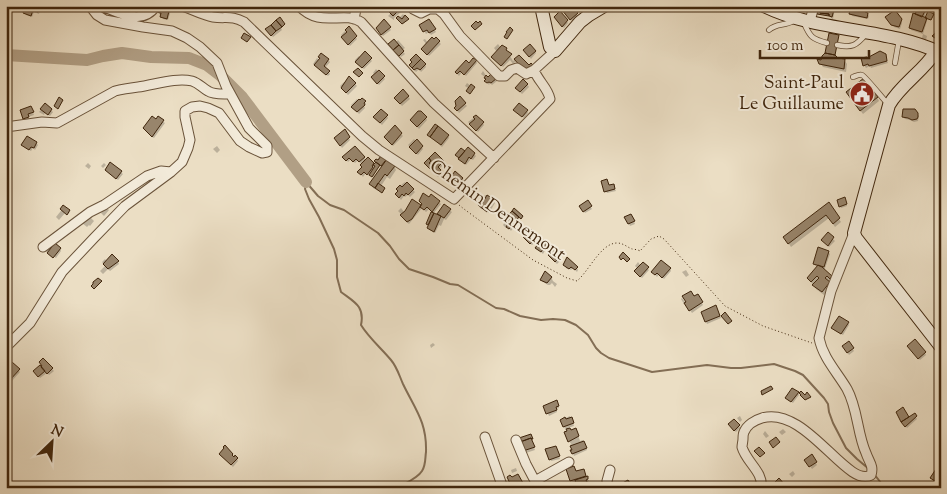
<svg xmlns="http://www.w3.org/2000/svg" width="947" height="494" font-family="'Sorts Mill Goudy',serif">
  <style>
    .shadow { fill: #0003 }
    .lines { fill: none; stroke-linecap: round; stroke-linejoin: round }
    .stream { stroke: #836e55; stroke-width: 2 }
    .river { stroke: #b19f85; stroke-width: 12 }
    .building { fill: #98856c; stroke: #3f250c }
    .service-casing { stroke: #6a533a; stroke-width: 6 }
    .minor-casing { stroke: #6a533a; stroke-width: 11 }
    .secondary-casing { stroke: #3f250c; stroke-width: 14 }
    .path { stroke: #3f250c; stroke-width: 1; stroke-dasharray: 1 2.5; stroke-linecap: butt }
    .service { stroke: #f2ead9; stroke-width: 4.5 }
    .minor { stroke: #f2ead9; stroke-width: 9 }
    .secondary { stroke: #f2ead9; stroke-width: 12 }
    .labels { text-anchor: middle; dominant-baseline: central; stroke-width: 4; stroke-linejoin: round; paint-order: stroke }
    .poi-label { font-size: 18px; fill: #3f250c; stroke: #f2ead9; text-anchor: end }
    .street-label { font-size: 18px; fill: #3f250c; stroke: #f2ead9 }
  </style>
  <rect width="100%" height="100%" fill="#ebdec4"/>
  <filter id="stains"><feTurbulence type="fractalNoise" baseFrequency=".004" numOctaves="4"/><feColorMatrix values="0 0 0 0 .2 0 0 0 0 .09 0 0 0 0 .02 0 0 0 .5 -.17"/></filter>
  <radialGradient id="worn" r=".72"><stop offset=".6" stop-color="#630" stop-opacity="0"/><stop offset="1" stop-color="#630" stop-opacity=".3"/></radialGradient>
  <!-- shadow -->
  <path class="shadow" d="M6 6H15L16 8 13 13 6 10Z
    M17 6H41L39 14 34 12 32 17 26 15 24 12 18 10 16 8Z
    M500 6H508L506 10Z
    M571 6 578 16 572 21 564 12Z
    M795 6H802L801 9 796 8Z
    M820 6 834 7 835 9 833 19 831 18 830 16 823 15 820 10V15L818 14Z
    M853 6H866V13L868 14 869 16 868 19 852 16 851 14Z
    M170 8 171 10 168 20 163 19 162 17V15L159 14 158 12Z
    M399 9 401 12 394 18V20L388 16 391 13Z
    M925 10 926 13 924 18 927 21 923 34 927 36 926 40 922 38 923 34 911 30 910 28Z
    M560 13 568 23 564 28 557 20Z
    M403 14 408 20 403 24 398 19Z
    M887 18 901 20 902 23 900 29 894 27Z
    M280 19 284 25 281 28 282 30 273 37 268 32Z
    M384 21 391 30 383 36 379 31Z
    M429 21 436 32 431 35 429 32 426 34 421 25Z
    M349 28 357 39 350 46 341 35 345 31 349 35Z
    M938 29 941 31V43L936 40 933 37 936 35 934 32Z
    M838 36 835 57 837 59 845 61 847 64 846 72 823 67 819 61H823Z
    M425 39 428 43 436 39 441 44 429 56 424 51 427 45 423 40Z
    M398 40 405 48 402 50 405 54 401 57 390 44 395 43Z
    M498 44 501 48 506 49 513 61 519 56 534 69 516 61 513 64 510 60 503 67 494 59 497 52 494 48Z
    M535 51 536 53 531 59 526 52Z
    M885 55 888 63 871 68 870 66 866 68 864 65Z
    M359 56 360 58 370 59 372 61 364 69 355 62V60Z
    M319 57 328 60 330 62 325 68 330 74 328 76 313 64 317 58 321 61Z
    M476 61 477 63 466 76 462 72 459 76 458 75 456 72Z
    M425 64 426 67 421 72 419 69 416 72 412 68Z
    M376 69 385 79 379 85 374 80 375 75 373 73Z
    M483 71 488 79 496 78 497 81 492 85 490 83 489 85 486 81V78L481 74Z
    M350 78 357 86 348 95 340 86 344 82 345 84Z
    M467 83 474 88 470 94 468 92 469 89 465 86Z
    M527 84 529 87 522 94 518 90Z
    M408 96 410 99 402 106 397 100Z
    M849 96 877 97 879 101 863 114Z
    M357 99 360 102H365L366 104 364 106 365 108 359 114 351 105Z
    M465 104 467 106 459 113 457 110Z
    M45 105 53 112 50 116 45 113 44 115 39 112Z
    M30 107 34 115 28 117 29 120 26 121 21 110Z
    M514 110 527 111 528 113 524 118Z
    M916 111 919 116 918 121 914 122 910 120 905 119 903 117Z
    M387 116 388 118 382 125 376 119Z
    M476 116 484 125 478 132 468 122Z
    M158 118 165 123 154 138 152 137 156 121Z
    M426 118 427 120 419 129 413 122Z
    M344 131 350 140 342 148 339 143Z
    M401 134 403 136 393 146 385 137Z
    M448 135 449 138 442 147 432 137Z
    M414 139 423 149 418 155 408 145Z
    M36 143 38 145 35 150 33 148 31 151 24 147 23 145Z
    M217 146 220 150 217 153 213 149Z
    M464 151 474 154 476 156 473 160 471 159 466 165 460 159Z
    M380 156 386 162 394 166 396 170 390 179 387 177 381 186 385 189 382 193 373 188 371 184 383 167 380 165 373 177 370 175 369 176 366 173 363 177 359 172 363 168 362 165 358 160 355 163 351 159 348 162 344 157H364L366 161 373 163 374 166 377 163 376 161Z
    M443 162 444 164 439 169 442 173 438 177 433 171Z
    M88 163 91 166 89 169 85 166Z
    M104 163 106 165 103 168 101 166Z
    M110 163 123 174 118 180 106 170Z
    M462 178 464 181 457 189 449 181Z
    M405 182 415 192 410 197 408 195 405 197 404 196 401 200 398 196 399 192 404 189 401 185Z
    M609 186 614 187 616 191 607 193 606 191Z
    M485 195 494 201 495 203 489 213 480 208 479 205Z
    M432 196 441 204 433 214 437 216 444 206 452 212 446 220 444 219 441 226 439 225 435 233 430 230 428 228 430 226 427 224 433 212 429 209 426 212 422 208 409 224 404 220 402 215 398 211 401 208 405 213 413 201 421 208Z
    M846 201 847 206 841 208 840 206Z
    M587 202 592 209 585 213 581 206Z
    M829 204 841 222 835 227 829 218 791 247 787 241Z
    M64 207 70 212 67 215 65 213 59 220 56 217Z
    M106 207 109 210 104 216 101 213Z
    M514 210 523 217 522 218 516 214 519 220 511 231 507 226 506 228 503 225Z
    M88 215 94 221 90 226 89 225 87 227 82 223Z
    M631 215 635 224 630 226 626 218Z
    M828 234 835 241 829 247 823 241Z
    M537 236 538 239 532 245 526 239Z
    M7 239 12 242 10 246 6 244Z
    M547 244 549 248 562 259 557 264 551 258 552 254 547 247 543 254 537 248Z
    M50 246 52 248 60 249 61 251 56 258 46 251Z
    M828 252 830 254 824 271 831 277 834 280 833 282 830 279 827 282 831 287 824 295 816 289 808 278 818 267 816 266 814 264Z
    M105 259 107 262H118L119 264 110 271 108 269 103 274 100 271 105 266 102 262Z
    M638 262 641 266 643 264 649 270 642 278 637 273 638 269 635 266Z
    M564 265 577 268 578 270 577 272 573 268 571 270 568 268 567 269Z
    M670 269 671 271 664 279 659 274 657 277 653 272Z
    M686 270 689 275 686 277 682 272Z
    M551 277 553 281 557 284 555 287 552 283 550 285H548L543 282 541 280Z
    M697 295 703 305 692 313 685 303 684 304 681 299 682 298 685 302Z
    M717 309 721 318 707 324 706 322Z
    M848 323 849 325 843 335 834 330 833 328Z
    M433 343 435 345 431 348 430 345Z
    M849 343 854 351 849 355 843 346Z
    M910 348 925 353 926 355 920 360Z
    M43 360 54 371 49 375 47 373 40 378 36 373 44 367Z
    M9 361 20 372 11 382 6 378V365Z
    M798 393 799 395 793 403 786 398Z
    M556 402 559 408 556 409 557 412 549 416 545 406Z
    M897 412 909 418 914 415 917 419 907 428Z
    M570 416 574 426 568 428 570 432H577L580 441 583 440 587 450 574 456 572 451 574 450 570 445 571 444 569 441V432L567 428 565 429 561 420Z
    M740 416 742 420 740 422 737 418Z
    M739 426 740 428 736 432 731 427Z
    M783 429 786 432 782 435 779 432Z
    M765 431 769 436 766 438 763 434Z
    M531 435 532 438 530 439 535 450 526 453 521 439Z
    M556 449 560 459 551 461 550 459Z
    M232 454 234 458 237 459 238 461 233 467 222 456Z
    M811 456 817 465 812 469 806 460Z
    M516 468 517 471 512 473 511 470Z
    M941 469V479L938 484 933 481 932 479Z
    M793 471 795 474 792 477 789 474Z
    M576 473H585L589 481 587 482 589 488H579L577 481 573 482 571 480Z
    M517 476 523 485 519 488H514L508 477 512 479Z"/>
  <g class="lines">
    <!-- stream -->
    <path class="stream" d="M306 182 318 196 330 205 344 210 378 233 390 246 399 259 409 269 433 277 450 284 458 285 496 308 504 309 520 316 541 320 553 319 565 320 576 325 588 335 596 348 601 353 609 358 652 372 707 365 731 368H741L774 364 795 371 803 375 824 398 828 404 829 412 833 423 846 448 857 459 869 469
      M306 184 305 189 309 199 319 217 334 249 337 260V277L341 292C354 302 365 306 361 325 369 338 381 348 391 360 397 367 399 375 403 384 415 409 427 422 426 452 425 458 426 465 422 471 417 479 405 483 397 488
      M874 474 885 488"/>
    <!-- river -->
    <path class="river" d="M6 55 87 60 103 56 122 53 151 57 189 58 207 65 220 75 242 97 306 182"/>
  </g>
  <!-- building -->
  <path class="building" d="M25 6H40L38 12 33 10 31 16 23 13Z
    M159 6 170 7 167 19 160 17 161 13 157 12Z
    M214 6H226L229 9 224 15Z
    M389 6H398L400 9 393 16 386 9Z
    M566 6H573L578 13 570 20 562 10Z
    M818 6H835L832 17 829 16V14L820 13 821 8 818 7Z
    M851 6 866 8 865 12 868 13 867 18 849 14Z
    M919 6 926 9 922 17 915 14Z
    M818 7 821 8 820 13 829 14V16L817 14Z
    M895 10 902 19 899 27 891 25 885 17Z
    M560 11 568 20 562 27 554 17Z
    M928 11 934 14 931 20 925 18Z
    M913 13 927 18 922 32 909 28Z
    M405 15 409 19 402 24 396 18 398 16 402 19Z
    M280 17 285 24 282 27 276 20Z
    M384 19 391 27 381 35 376 28Z
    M429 19 436 29 429 33 427 30 423 32 419 25Z
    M276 20 282 27 276 31 271 25Z
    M476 21 478 23 480 21 482 24 475 30 471 26Z
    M271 25 276 31 271 36 265 29Z
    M349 26 357 36 348 45 341 37 347 32 345 30Z
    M510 27 513 30 507 39 504 37 507 32H506Z
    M940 29 941 30V42L932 36Z
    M244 33 251 37 247 42 241 38Z
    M829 33 839 35 835 55 825 53Z
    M432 37 434 39 436 37 440 41 427 55 421 49Z
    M394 39 399 45 393 50 388 44Z
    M530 44 536 51 529 57 523 50Z
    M399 45 404 51 399 56 393 50Z
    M502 45 507 48 506 50 512 54 501 66 491 57Z
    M365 51 372 58 362 68 355 62Z
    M880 51 886 54 887 61 869 66 868 64 863 66 861 58 867 57V58Z
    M321 53 329 59 324 66 330 71 326 75 314 65 320 58 318 57Z
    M825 53 835 55 838 58 845 59 844 69 819 64 817 59 821 60 822 56Z
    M416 54 421 59 412 68 409 65 412 62 410 60Z
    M519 55 529 65 531 63 534 66 530 70 523 69 514 59Z
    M473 58 477 60 464 75 460 71 457 74 455 72 466 60 469 63Z
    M421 59 426 64 420 70 417 68 414 70 412 68Z
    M358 68 363 73 359 77 353 72Z
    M379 70 385 76 377 84 371 77Z
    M492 73 497 78 491 83 489 82 487 83 484 81 486 79 484 78 486 75 488 77Z
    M349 76 356 83 346 93 341 88Z
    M864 78 878 97 860 111 846 92Z
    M523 79 528 84 520 92 515 88Z
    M471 84 475 87 470 94 466 91Z
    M403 89 409 96 400 104 394 98Z
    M460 96 466 103 457 111 454 108 456 106 455 101Z
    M59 97 63 100 58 109 54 106Z
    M362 98 366 101 364 103 365 105 357 112 351 107 359 99 360 100Z
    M45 103 52 109 48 115 40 109Z
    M519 103 528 110 522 117 513 110Z
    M31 106 34 112 28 114 29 117 23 119 20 110Z
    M381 109 388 115 380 123 373 117Z
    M903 109H915L918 113V117L917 119 912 120 908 118 902 117Z
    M418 111H421L427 117 417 127 410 120Z
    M476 115 484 122 476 131 469 124 475 119 473 117Z
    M152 116 156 119 158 116 164 120 152 137 143 128Z
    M435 124 438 126 430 137 427 135Z
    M395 125 402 133 392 145 384 137Z
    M438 126 449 135 441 145 430 137Z
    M345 129 350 137 340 146 334 138Z
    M27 136 37 142 34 148 31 147 29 150 21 145Z
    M417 139 423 146 416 154 409 147Z
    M355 146 365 157 359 162 356 159 353 162 349 158 346 161 342 157Z
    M468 147 475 153 471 159 469 157 465 164 458 159Z
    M461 148 465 151 459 158 455 155Z
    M435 152 444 161 438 167 441 170 437 175 430 169 432 166 429 163 431 161 429 158Z
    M381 156 386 160 381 166 374 161 376 159 378 160Z
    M368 157 374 163 372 166 373 167 367 175 364 172 361 175 357 172 362 167 360 165Z
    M429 158 431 161 429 163 432 166 430 169 424 163Z
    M387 159 395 166 387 176 385 174 375 188 369 184Z
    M110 162 122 171 116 179 105 170Z
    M376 162 380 165 372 177 369 175 375 166 373 165Z
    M455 171 463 178 455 187 448 181Z
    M607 179 609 185 614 184 615 189 604 192 601 181Z
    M407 182 414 189 408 195 406 193 404 196 402 194 399 198 395 194 398 191 396 189 400 185 402 187Z
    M378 183 385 188 382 193 375 188Z
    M423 193 429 197 431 194 440 201 432 212 427 207 424 210 420 207 422 204 419 201Z
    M487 195 495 200 487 212 478 205 479 203 482 204Z
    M845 197 847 204 839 207 837 200Z
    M412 199 421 205 412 219 407 222 400 215 405 211Z
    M588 200 592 206 583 212 579 206Z
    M829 202 840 218 833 224 826 215 788 244 783 237Z
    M444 204 451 209 444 218 437 214Z
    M63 205 70 210 67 215 60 209Z
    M514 208 523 216 521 219 512 211Z
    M512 211 519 217 509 229 506 227 508 224 503 221Z
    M431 212 434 213 428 225 426 224Z
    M434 213 436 214H437L441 216 434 232 427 228Z
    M631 214 635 221 628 224 624 217Z
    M531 229 538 236 530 244 523 237Z
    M828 232 834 237 828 246 821 240Z
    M542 239 548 243 541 252 535 248Z
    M55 243 61 248 53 258 47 253Z
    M550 244 561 256 555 262 548 255 550 253 546 249Z
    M818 247 829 251 824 267 813 264Z
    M623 252 630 259 627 262 623 258 621 260 619 257Z
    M112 254 119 261 108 269 103 264Z
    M567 257 578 267 575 270 571 267 569 269 563 265Z
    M661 260 671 268 662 278 657 273 655 275 651 272Z
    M643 262 649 267 640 277 634 271Z
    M818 265 822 267 832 276 830 279 827 276 825 278 830 282 822 292 812 285 819 278 817 276 811 282 807 278Z
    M545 271 552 277 547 283 540 280Z
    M98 278 102 281 94 289 91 286 93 284V282Z
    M691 291 694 296 698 294 703 302 689 311 684 303 686 302 682 296Z
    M716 305 720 316 705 322 701 312Z
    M725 312 732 321 728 324 721 316Z
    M839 316 849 322 841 334 831 328Z
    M915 339 926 352 918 359 907 346Z
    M849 341 854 348 847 353 842 346Z
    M43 358 53 368 47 374 41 367 42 366 39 362Z
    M12 362 20 369 9 381 6 378V368Z
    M40 365 45 371 38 377 33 371Z
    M771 386 773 389 762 395 761 391Z
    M792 388 799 392 791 402 785 398Z
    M801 391 805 395 807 392 811 397 805 400 800 395H801L799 393Z
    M557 400 559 406 556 407 557 410 546 414 543 406Z
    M903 407 909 417 901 422 896 412Z
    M915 413 917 416 905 427 901 422Z
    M565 417 566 419 572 417 574 423 563 427 560 420Z
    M734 419 740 425 734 431 728 424Z
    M570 428 571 430 576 428 579 436 568 442 564 432 567 431 566 429Z
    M531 434 533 439H532L531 438 520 442 519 438Z
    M776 437 780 442 773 448 769 442Z
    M531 438 535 447 523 451 520 442Z
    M584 441 587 448 572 454 570 450H572L570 446Z
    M225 445 233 454 232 455 234 457 235 455 238 458 231 465 219 454 224 448 223 447Z
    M556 446 560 456 549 460 545 449Z
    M759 447 765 453 760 457 754 451Z
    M812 454 817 462 809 467 804 460Z
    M574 466 576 471 584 469 586 476 570 481 566 469Z
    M938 466 941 468V475L937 482 930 478Z
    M518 474 523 483 512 488 507 477 510 475 512 477Z
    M588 476V479L586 480 589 486 577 488 575 480Z
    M779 478 785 485 782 488H778L774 483Z
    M628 480 633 488H619L617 486Z"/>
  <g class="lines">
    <defs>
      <path id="service" d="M804 23C810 37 812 39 827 43
        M769 30C776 23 785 26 793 21
        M837 45C852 48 856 46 866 34
        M895 63 899 40
        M853 77C856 76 859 74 862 75 865 76 883 99 888 104"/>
      <path id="minor" d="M102 6C120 13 142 26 156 6
        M182 6C192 9 202 15 213 17 225 19 232 15 244 22L362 136 379 150 454 199 550 99C548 88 538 81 534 70
        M299 6C321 29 343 10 361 22L434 103 494 158
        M354 6 356 9 354 19
        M411 6 413 9 421 13 429 9H438L444 14 460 36 499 76H505L511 70 517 68 526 74 534 70 555 51
        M810 21 814 6
        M6 127 42 122 57 123 115 91C123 89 130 88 138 87 154 85 176 77 192 81 199 83 202 88 208 91 214 95 223 94 230 94
        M43 247 90 212 104 205 147 176 161 171 171 172
        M6 347 30 323 62 272 94 238 125 206 171 172 182 162 188 148 190 140 185 117V111L192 107 200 106 208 108 219 113 240 141 249 147 262 153 267 152V146L249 128 226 86 217 63 200 47 187 38 172 31 143 27 105 20 97 15 90 6
        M485 437 503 488
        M516 440 526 464 535 481
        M539 488 535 481 569 462
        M608 488 607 481 610 470
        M761 488C764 472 746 462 742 447 742 445 743 441 743 439 743 437 743 434 744 432 747 425 755 420 762 418 806 405 847 489 871 475 874 466 869 462 866 453 857 433 858 409 847 389 837 372 823 358 819 338L831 291 854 233"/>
      <path id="secondary" d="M541 6 550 47 555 51 580 22 589 15 604 6
        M764 6C819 33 885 27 941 53
        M936 51C924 71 901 84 889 105L854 233 856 238 941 347"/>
    </defs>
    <!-- service casing -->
    <use href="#service" class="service-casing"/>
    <!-- minor casing -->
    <use href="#minor" class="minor-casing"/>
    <!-- secondary casing -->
    <use href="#secondary" class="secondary-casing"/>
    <!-- path -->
    <path class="path" d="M459 205 464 209 533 260 567 278 577 281C589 271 601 243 617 243 623 243 627 247 632 249 633 249 639 250 640 251L651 239 659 236 664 239 725 306 763 326 812 343"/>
    <!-- service -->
    <use href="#service" class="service"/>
    <!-- minor -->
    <use href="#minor" class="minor"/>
    <!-- secondary -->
    <use href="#secondary" class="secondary"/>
  </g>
  <!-- icons -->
  <defs>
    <symbol id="civic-disc" viewBox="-11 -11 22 22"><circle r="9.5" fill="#8f2418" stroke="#f2ead9"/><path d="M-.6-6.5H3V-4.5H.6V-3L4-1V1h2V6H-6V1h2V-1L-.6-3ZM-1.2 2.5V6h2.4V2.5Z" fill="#fff"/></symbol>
  </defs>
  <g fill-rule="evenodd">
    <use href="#civic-disc" x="848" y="80" width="28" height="28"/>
  </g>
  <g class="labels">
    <!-- poi labels -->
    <g class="poi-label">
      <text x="844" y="84">Saint-Paul<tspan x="844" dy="21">Le Guillaume</tspan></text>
    </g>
    <!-- street labels -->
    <g class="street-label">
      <text transform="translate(497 211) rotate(35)">Chemin Dennemont</text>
    </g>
  </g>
  <!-- margin -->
  <rect width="947" height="494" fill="none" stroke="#ebdec4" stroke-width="25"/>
  <rect x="8" y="8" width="932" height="479" fill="none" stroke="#3f250c" stroke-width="2.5"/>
  <rect x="12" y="12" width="922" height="469" fill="none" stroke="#3f250c"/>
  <!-- north arrow -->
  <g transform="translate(52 442) rotate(25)" stroke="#f2ead9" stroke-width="4" paint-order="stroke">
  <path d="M0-4L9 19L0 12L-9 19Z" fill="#3f250c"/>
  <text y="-8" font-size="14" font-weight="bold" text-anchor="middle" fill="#3f250c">N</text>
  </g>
  <!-- scale -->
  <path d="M760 50v8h109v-8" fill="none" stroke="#3f250c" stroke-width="2.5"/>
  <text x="767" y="50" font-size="15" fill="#3f250c" stroke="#f2ead9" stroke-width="4" paint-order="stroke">100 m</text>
  <rect width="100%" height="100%" filter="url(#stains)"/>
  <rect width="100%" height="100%" fill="url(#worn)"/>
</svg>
